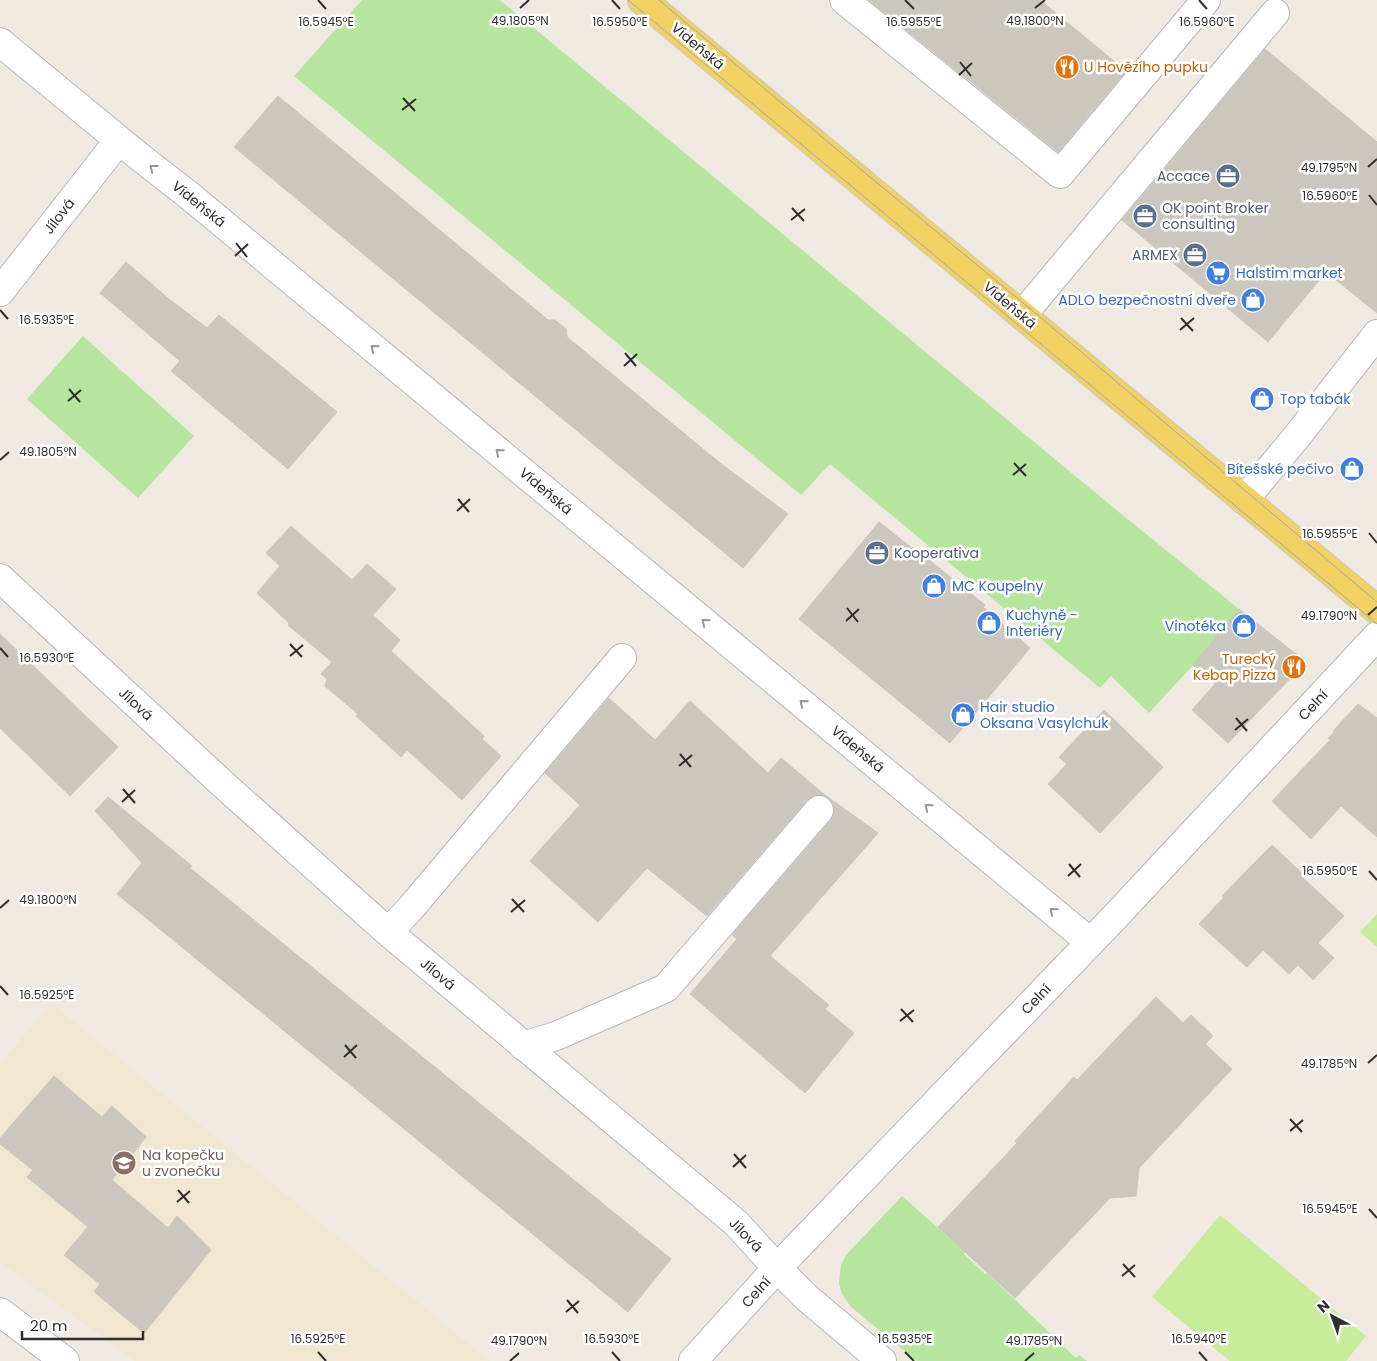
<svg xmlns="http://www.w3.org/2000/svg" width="1377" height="1361" font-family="Poppins,sans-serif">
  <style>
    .education { fill: #f0e6d1 }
    .green { fill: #b6e59e }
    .pitch { fill: #c9ec9a }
    .building { fill: #cbc7bf; stroke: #cbc5ba }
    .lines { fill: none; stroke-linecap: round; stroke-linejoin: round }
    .minor-casing { stroke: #b4b7c1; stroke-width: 30 }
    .major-casing { stroke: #c9c9c9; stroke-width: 30 }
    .minor { stroke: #fff; stroke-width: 28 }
    .major { stroke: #f2d163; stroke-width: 28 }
    .tram { stroke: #a3a6b8; stroke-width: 1 }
    .oneway { stroke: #969696 }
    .ticks { fill: none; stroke: #2e2e2e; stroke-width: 2 }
    .labels { text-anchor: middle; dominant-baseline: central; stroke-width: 5; stroke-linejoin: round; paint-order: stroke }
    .street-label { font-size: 14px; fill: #2e2e2e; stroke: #fff }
    .food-label { font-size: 14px; fill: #c56008; stroke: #fff; text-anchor: start }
    .service-label { font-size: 14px; fill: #4e5e75; stroke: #fff; text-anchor: end }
    .shop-label { font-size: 14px; fill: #366cbe; stroke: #fff; text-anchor: start }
    .education-label { font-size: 14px; fill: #785e54; stroke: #fff; text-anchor: start }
    .ticks-label { font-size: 12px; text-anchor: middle; fill: #2e2e2e; stroke: #fff; stroke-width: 5; stroke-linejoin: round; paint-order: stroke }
  </style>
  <rect width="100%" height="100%" fill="#efe9e1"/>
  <!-- education -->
  <path class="education" d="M51 1003 490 1361H135L0 1262V1064Z"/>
  <!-- green -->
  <path class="green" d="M362 0H500L1120 513 1239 609 1193 665 1149 713 1111 676 1100 688 830 464 801 495 294 76Z
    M83 336 194 436 138 498 27 399Z
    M902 1196 965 1252 964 1254 985 1274 987 1273 1076 1358 1079 1355 1087 1361H917L851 1307 842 1294 839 1283 841 1265 846 1255Z"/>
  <!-- pitch -->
  <path class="pitch" d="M1377 914V947L1360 932Z
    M1220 1215 1366 1336 1346 1361H1230L1152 1297Z"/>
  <!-- building -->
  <path class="building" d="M869 0H1040L1126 71 1058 152Z
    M1265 49 1377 142V313L1326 272 1268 342 1122 220Z
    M278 96 548 320H555L566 329 567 337 720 463 788 514 743 568 234 147Z
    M126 262 169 299 207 328 219 315 337 412 288 469 171 371 180 361 100 293Z
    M879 522 912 548 913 547 985 605 983 607 1030 648 950 743 799 619Z
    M291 526 352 580 367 564 396 589 373 615 400 640 391 651 484 736 482 739 501 756 462 800 407 750 401 757 356 716 358 714 325 686 327 679 321 674 332 662 288 625 289 623 257 593 280 566 266 553Z
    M1239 609 1306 662 1228 743 1192 710 1215 684 1193 665Z
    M0 634 118 747 70 796 0 728Z
    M609 698 655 740 690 701 768 773 781 758 825 795 878 833 770 956 829 1005 825 1009 854 1033 805 1093 690 994 737 939 732 935 831 820 834 812V804L829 798 821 795H814L808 799 707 916 647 868 598 922 530 861 580 805 545 773Z
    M1358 704 1377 718V837L1341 806 1311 839 1272 801 1330 740 1328 738 1334 732 1333 731Z
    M1104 710 1163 767 1100 833 1048 784 1067 764 1059 757Z
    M108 797 192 866 190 868 671 1259 628 1312 117 894 142 863 95 811Z
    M1272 845 1304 875 1302 877 1344 916 1318 943 1334 958 1313 980 1298 965 1289 974 1263 950 1247 967 1199 924 1224 897 1222 896Z
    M1156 997 1183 1023 1191 1015 1213 1036 1205 1044 1232 1069 1139 1168 1136 1196 1110 1198 1015 1298 938 1227 1017 1143 1015 1141 1074 1077 1077 1080Z
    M54 1076 102 1117 112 1106 146 1137 112 1180 168 1228 177 1216 211 1250 144 1333 94 1292 100 1284 64 1255 88 1227 27 1177 33 1170 0 1144V1138Z"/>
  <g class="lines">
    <defs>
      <path id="minor" d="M844 0 1060 174 1206 0
        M0 42 136 154 191 197 1090 942
        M0 292 119 140
        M1022 315 1275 13
        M1244 500 1298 435 1377 334
        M0 578 225 786 388 932 736 1223 777 1268 807 1298 882 1361
        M388 932 410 909 622 658
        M523 1046 556 1036 666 988 819 810
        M0 1312 65 1361
        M693 1361 777 1268 1111 921 1377 636"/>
      <path id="major" d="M642 0 1377 610"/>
    </defs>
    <!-- minor casing -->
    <use href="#minor" class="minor-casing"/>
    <!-- major casing -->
    <use href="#major" class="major-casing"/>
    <!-- minor -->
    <use href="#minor" class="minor"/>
    <!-- major -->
    <use href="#major" class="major"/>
    <!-- tram -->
    <path class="tram" d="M628 0 1377 624
      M659 0 847 158 1028 307 1377 602"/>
  </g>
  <!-- one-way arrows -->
  <defs><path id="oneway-chevron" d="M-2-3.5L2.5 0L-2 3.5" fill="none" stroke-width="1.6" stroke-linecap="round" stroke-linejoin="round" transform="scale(1.25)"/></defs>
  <g class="oneway">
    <use href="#oneway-chevron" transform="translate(153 168) rotate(-142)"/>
    <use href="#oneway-chevron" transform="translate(374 348) rotate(-140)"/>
    <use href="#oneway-chevron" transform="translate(499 452) rotate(-140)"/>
    <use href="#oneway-chevron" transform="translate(705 622) rotate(-140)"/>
    <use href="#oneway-chevron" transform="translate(803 703) rotate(-140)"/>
    <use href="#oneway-chevron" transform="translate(928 807) rotate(-140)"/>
    <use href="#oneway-chevron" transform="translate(1053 911) rotate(-140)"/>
  </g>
  <!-- ticks -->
  <path class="ticks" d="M318 0 326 9M612 0 620 9M905 0 914 9M1199 0 1207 9M520 8 529 0M1035 8 1045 0M960 62 971 76M959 75 972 63M403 98 415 111M402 110 416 99M1368 167 1377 159M1369 195 1377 205M792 208 804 221M791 220 805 209M236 243 247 257M235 256 248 244M0 310 8 319M1181 318 1193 331M1180 330 1194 318M625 353 636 366M624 366 637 354M69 389 80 402M68 401 81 390M0 460 9 452M1014 463 1026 476M1013 475 1026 464M458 499 469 512M457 511 470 499M1369 533 1377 543M847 608 858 622M1368 615 1377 607M846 621 859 609M290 644 302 657M0 648 8 657M290 656 303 645M1236 718 1247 731M1235 730 1248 719M680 754 691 767M679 766 692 755M123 789 135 803M122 802 135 790M1069 864 1080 877M1369 871 1377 880M1068 876 1081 864M512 899 524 912M0 908 9 900M511 912 525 900M0 986 8 995M901 1009 913 1022M900 1021 914 1010M345 1045 356 1058M344 1057 357 1045M1368 1063 1377 1055M1290 1119 1302 1132M1290 1131 1303 1120M734 1154 746 1168M733 1167 746 1155M178 1190 189 1203M177 1202 190 1191M1369 1209 1377 1218M1123 1264 1135 1277M1122 1276 1135 1265M567 1300 578 1313M566 1312 579 1301M318 1352 326 1361M612 1352 620 1361M905 1352 914 1361M1199 1352 1207 1361M510 1361 519 1353M1025 1361 1034 1353"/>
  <!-- icons -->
  <defs>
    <symbol id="restaurant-disc" viewBox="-11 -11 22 22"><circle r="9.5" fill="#e8710a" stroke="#fff"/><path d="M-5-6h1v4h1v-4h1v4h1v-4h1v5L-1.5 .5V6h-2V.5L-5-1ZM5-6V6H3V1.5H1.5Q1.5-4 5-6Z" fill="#fff"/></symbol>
    <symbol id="office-disc" viewBox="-11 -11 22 22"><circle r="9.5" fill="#5c6f8a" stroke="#fff"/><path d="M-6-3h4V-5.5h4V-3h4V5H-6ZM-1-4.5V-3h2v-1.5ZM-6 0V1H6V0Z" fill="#fff"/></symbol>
    <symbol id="supermarket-disc" viewBox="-11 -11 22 22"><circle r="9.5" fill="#3f7fe0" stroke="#fff"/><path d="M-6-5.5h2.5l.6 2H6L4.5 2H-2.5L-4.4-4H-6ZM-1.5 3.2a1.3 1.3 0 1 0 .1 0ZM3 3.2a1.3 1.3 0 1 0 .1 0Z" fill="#fff"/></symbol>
    <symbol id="shop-disc" viewBox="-11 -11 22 22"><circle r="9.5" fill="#3f7fe0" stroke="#fff"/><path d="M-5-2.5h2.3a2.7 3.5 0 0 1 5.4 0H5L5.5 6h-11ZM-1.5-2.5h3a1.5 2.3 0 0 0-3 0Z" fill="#fff"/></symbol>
    <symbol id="school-disc" viewBox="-11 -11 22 22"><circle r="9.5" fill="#8d6e63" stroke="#fff"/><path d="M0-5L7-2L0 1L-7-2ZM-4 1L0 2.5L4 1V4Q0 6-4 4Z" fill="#fff"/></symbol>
  </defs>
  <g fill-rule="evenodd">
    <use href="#restaurant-disc" x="1053" y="53" width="28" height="28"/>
    <use href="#office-disc" x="1214" y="162" width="28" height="28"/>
    <use href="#office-disc" x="1131" y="202" width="28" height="28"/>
    <use href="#office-disc" x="1181" y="241" width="28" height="28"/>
    <use href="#supermarket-disc" x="1204" y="259" width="28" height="28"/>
    <use href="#shop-disc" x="1239" y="286" width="28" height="28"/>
    <use href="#shop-disc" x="1248" y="385" width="28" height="28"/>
    <use href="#shop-disc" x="1338" y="455" width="28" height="28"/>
    <use href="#office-disc" x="863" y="539" width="28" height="28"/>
    <use href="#shop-disc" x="920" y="572" width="28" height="28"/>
    <use href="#shop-disc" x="975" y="609" width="28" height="28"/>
    <use href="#shop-disc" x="1230" y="612" width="28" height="28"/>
    <use href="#restaurant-disc" x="1280" y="653" width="28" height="28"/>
    <use href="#shop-disc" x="949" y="701" width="28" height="28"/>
    <use href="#school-disc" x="110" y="1149" width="28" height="28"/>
  </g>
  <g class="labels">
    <!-- street labels -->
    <g class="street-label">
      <text transform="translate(698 46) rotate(40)">Vídeňská</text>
      <text transform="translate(199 204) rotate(39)">Vídeňská</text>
      <text transform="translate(59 216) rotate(-52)">Jílová</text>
      <text transform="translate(1010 305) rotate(40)">Vídeňská</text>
      <text transform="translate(546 491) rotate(40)">Vídeňská</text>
      <text transform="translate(136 704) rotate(43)">Jílová</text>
      <text transform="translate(1313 705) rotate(-47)">Celní</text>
      <text transform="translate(858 749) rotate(40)">Vídeňská</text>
      <text transform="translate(438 974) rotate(40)">Jílová</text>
      <text transform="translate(1036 999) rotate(-46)">Celní</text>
      <text transform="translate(746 1235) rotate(46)">Jílová</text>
      <text transform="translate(756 1292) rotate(-48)">Celní</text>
    </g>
    <!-- food labels -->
    <g class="food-label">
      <text x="1084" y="67">U Hovězího pupku</text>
      <text x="1276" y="659" text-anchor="end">Turecký<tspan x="1276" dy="16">Kebap Pizza</tspan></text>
    </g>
    <!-- service labels -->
    <g class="service-label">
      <text x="1210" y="176">Accace</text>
      <text x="1162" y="208" text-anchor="start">OK point Broker<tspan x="1162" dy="16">consulting</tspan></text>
      <text x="1178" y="255">ARMEX</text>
      <text x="894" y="553" text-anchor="start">Kooperativa</text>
    </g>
    <!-- shop labels -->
    <g class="shop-label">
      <text x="1236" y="273">Halstim market</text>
      <text x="1236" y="300" text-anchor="end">ADLO bezpečnostní dveře</text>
      <text x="1280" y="399">Top tabák</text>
      <text x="1334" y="469" text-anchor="end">Bítešské pečivo</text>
      <text x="952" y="586">MC Koupelny</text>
      <text x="1006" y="615">Kuchyně -<tspan x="1006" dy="16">Interiéry</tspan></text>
      <text x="1226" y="626" text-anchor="end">Vinotéka</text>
      <text x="980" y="707">Hair studio<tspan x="980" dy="16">Oksana Vasylchuk</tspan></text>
    </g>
    <!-- education labels -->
    <g class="education-label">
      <text x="142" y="1155">Na kopečku<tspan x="142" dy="16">u zvonečku</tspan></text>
    </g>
  </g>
  <g class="ticks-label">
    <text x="1035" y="25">49.1800°N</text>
    <text x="520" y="25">49.1805°N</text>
    <text x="620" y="26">16.5950°E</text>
    <text x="326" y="26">16.5945°E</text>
    <text x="914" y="26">16.5955°E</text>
    <text x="1207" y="26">16.5960°E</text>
    <text x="1329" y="172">49.1795°N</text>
    <text x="1330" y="200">16.5960°E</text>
    <text x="47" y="324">16.5935°E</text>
    <text x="48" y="456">49.1805°N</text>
    <text x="1330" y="538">16.5955°E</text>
    <text x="1329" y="620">49.1790°N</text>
    <text x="47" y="662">16.5930°E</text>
    <text x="1330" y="875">16.5950°E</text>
    <text x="48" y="904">49.1800°N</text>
    <text x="47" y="999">16.5925°E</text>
    <text x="1329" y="1068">49.1785°N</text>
    <text x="1330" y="1213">16.5945°E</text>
    <text x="318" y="1343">16.5925°E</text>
    <text x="612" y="1343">16.5930°E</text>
    <text x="905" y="1343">16.5935°E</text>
    <text x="1199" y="1343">16.5940°E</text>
    <text x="519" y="1345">49.1790°N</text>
    <text x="1034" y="1345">49.1785°N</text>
  </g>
  <!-- north arrow -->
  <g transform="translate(1332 1316) rotate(319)" stroke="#ffffff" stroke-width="4" paint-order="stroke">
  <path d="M0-4L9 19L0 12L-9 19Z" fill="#2e2e2e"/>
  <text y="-8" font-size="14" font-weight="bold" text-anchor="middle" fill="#2e2e2e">N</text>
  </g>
  <!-- scale -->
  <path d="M22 1331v8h121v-8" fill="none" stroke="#2e2e2e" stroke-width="2.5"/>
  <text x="30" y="1331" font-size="15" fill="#2e2e2e" stroke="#ffffff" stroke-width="4" paint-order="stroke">20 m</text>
</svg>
